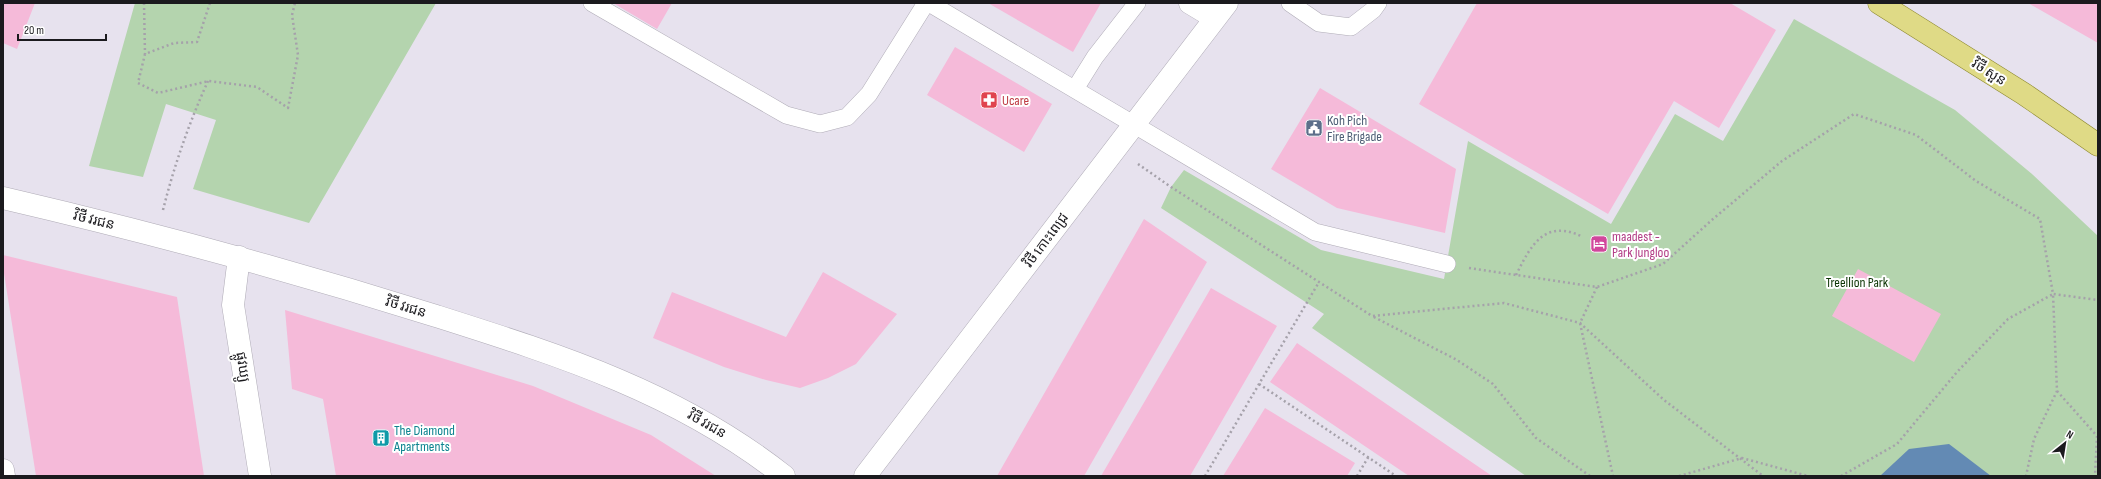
<svg xmlns="http://www.w3.org/2000/svg" width="2101" height="479" font-family="'Sofia Sans Condensed','Noto Sans Khmer',sans-serif">
  <style>
    .green { fill: #b4d4ae }
    .water { fill: #638ab4 }
    .building { fill: #f5bad9 }
    .lines { fill: none; stroke-linecap: round; stroke-linejoin: round }
    .lane-casing { stroke: #b0acb7; stroke-width: 18 }
    .street-casing { stroke: #b0acb7; stroke-width: 23 }
    .secondary-casing { stroke: #b0acb7; stroke-width: 23 }
    .primary-casing { stroke: #8c872e; stroke-width: 23 }
    .path { stroke: #a5a1aa; stroke-width: 2.5; stroke-dasharray: 2 3; stroke-linecap: butt }
    .lane { stroke: #fff; stroke-width: 17 }
    .street { stroke: #fff; stroke-width: 22 }
    .secondary { stroke: #fff; stroke-width: 22 }
    .primary { stroke: #dfda86; stroke-width: 22 }
    .labels { text-anchor: middle; dominant-baseline: central; stroke-width: 4; stroke-linejoin: round; paint-order: stroke }
    .street-label { font-size: 14px; fill: #1b1a1e; stroke: #fff }
    .health-label { font-size: 14px; fill: #be3a42; stroke: #fff; text-anchor: start }
    .service-label { font-size: 14px; fill: #4e5e75; stroke: #fff; text-anchor: start }
    .hotel-label { font-size: 14px; fill: #b23c85; stroke: #fff; text-anchor: start }
    .park-label { font-size: 14px; fill: #0d3505; stroke: #fff }
    .culture-label { font-size: 14px; fill: #0d838f; stroke: #fff; text-anchor: start }
  </style>
  <rect width="100%" height="100%" fill="#e7e2ee"/>
  <!-- green -->
  <path class="green" d="M135 3H436L309 223 193 189 216 120 166 104 143 177 89 166Z
    M1794 19 1955 110 2032 174 2098 236V476H1526L1312 328 1324 314 1161 208 1171 187 1184 170 1321 250 1444 279 1468 141 1611 224 1675 114 1723 141Z"/>
  <!-- water -->
  <path class="water" d="M1949 444 1991 476H1880L1909 449Z"/>
  <!-- building -->
  <path class="building" d="M3 3H35L17 49 3 43Z
    M613 3H672L657 29Z
    M988 3H1101L1073 52Z
    M1477 3H1730L1776 30 1719 128 1674 101 1608 214 1419 104Z
    M2028 3H2098V43Z
    M955 47 1052 104 1024 152 927 95Z
    M1320 88 1456 169 1445 233 1337 208 1271 169Z
    M1144 219 1207 262 1084 476H997Z
    M3 255 177 297 204 476H36L3 267Z
    M1858 269 1941 314 1914 362 1832 316Z
    M823 272 897 314 856 364 828 378 800 388 766 380 724 367 653 338 672 292 786 337Z
    M1211 288 1277 326 1190 476H1101Z
    M285 310 533 386 651 435 716 476H336L323 399 292 389Z
    M1297 343 1492 476H1409L1270 382Z
    M1265 408 1355 463 1347 476H1223Z"/>
  <g class="lines">
    <defs>
      <path id="lane" d="M592 3 786 115 820 124 847 117 869 94 926 3
        M929 3 1315 232 1447 264
        M1290 3 1319 23 1351 27 1373 10 1378 3
        M1075 89 1095 57 1137 3"/>
      <path id="street" d="M239 257 233 305 260 476
        M3 470 4 476"/>
      <path id="secondary" d="M1190 3 1215 18
        M3 198C149 232 293 271 436 316 562 356 679 393 784 476
        M865 476 1227 3"/>
      <path id="primary" d="M1879 3 2024 94 2098 145"/>
    </defs>
    <!-- lane casing -->
    <use href="#lane" class="lane-casing"/>
    <!-- street casing -->
    <use href="#street" class="street-casing"/>
    <!-- secondary casing -->
    <use href="#secondary" class="secondary-casing"/>
    <!-- primary casing -->
    <use href="#primary" class="primary-casing"/>
    <!-- path -->
    <path class="path" d="M144 3 145 54
      M210 3 197 42 174 43 145 54 138 83 158 93 209 81 257 87 288 108 298 55 292 15 295 3
      M1138 164 1171 187 1372 316
      M163 210C174 166 189 123 208 81
      M1469 268 1597 287 1663 264 1713 219 1782 161 1854 114 1916 135 1976 181 2040 219 2053 294 2098 300
      M1516 275C1531 245 1545 218 1583 237
      M1597 287 1580 323 1613 476
      M1259 384 1396 476
      M2057 391 2097 436 2095 476
      M1205 476 1319 282
      M1357 476 1369 456
      M1590 476 1536 438 1493 384 1457 360 1372 316 1504 303 1580 323 1664 400 1763 476
      M1679 476 1742 458 1808 476
      M1841 476 1897 444 1957 372 2008 319 2053 294 2057 391 2034 439 2026 476"/>
    <!-- lane -->
    <use href="#lane" class="lane"/>
    <!-- street -->
    <use href="#street" class="street"/>
    <!-- secondary -->
    <use href="#secondary" class="secondary"/>
    <!-- primary -->
    <use href="#primary" class="primary"/>
  </g>
  <!-- icons -->
  <defs>
    <symbol id="pharmacy-square" viewBox="-11 -11 22 22"><rect x="-9" y="-9" width="18" height="18" rx="4" fill="#e0444e" stroke="#fff"/><path d="M-2-6h4v4h4v4h-4v4h-4v-4h-4v-4h4Z" fill="#fff"/></symbol>
    <symbol id="civic-square" viewBox="-11 -11 22 22"><rect x="-9" y="-9" width="18" height="18" rx="4" fill="#5c6f8a" stroke="#fff"/><path d="M-.6-6.5H3V-4.5H.6V-3L4-1V1h2V6H-6V1h2V-1L-.6-3ZM-1.2 2.5V6h2.4V2.5Z" fill="#fff"/></symbol>
    <symbol id="hotel-square" viewBox="-11 -11 22 22"><rect x="-9" y="-9" width="18" height="18" rx="4" fill="#d1479c" stroke="#fff"/><path d="M-6-4.5h1.5V1H6V5H4.5V3h-9V5H-6ZM-4 0a1.8 1.8 0 1 1 3.6 0ZM.5 0V-2.5h3Q6-2.5 6 0Z" fill="#fff"/></symbol>
    <symbol id="building-square" viewBox="-11 -11 22 22"><rect x="-9" y="-9" width="18" height="18" rx="4" fill="#0f9aa8" stroke="#fff"/><path d="M-4-6H4V6H1V3H-1V6H-4ZM-2.5-4.3h1.7v1.8h-1.7ZM.8-4.3h1.7v1.8H.8ZM-2.5-1h1.7V.8h-1.7ZM.8-1h1.7V.8H.8Z" fill="#fff"/></symbol>
  </defs>
  <g fill-rule="evenodd">
    <use href="#pharmacy-square" x="979" y="90" width="20" height="20"/>
    <use href="#civic-square" x="1304" y="118" width="20" height="20"/>
    <use href="#hotel-square" x="1589" y="234" width="20" height="20"/>
    <use href="#building-square" x="371" y="428" width="20" height="20"/>
  </g>
  <g class="labels">
    <!-- street labels -->
    <g class="street-label">
      <text transform="translate(1989 72) rotate(32)">វិថី សួន</text>
      <text transform="translate(94 220) rotate(14)">វិថី វរជន</text>
      <text transform="translate(1046 240) rotate(-53)">វិថី កោះពេជ្រ</text>
      <text transform="translate(406 307) rotate(17)">វិថី វរជន</text>
      <text transform="translate(243 367) rotate(81)">ផ្លូវឃ្យូ</text>
      <text transform="translate(707 424) rotate(30)">វិថី វរជន</text>
    </g>
    <!-- health labels -->
    <g class="health-label">
      <text x="1002" y="100">Ucare</text>
    </g>
    <!-- service labels -->
    <g class="service-label">
      <text x="1327" y="120">Koh Pich<tspan x="1327" dy="16">Fire Brigade</tspan></text>
    </g>
    <!-- hotel labels -->
    <g class="hotel-label">
      <text x="1612" y="236">maadest -<tspan x="1612" dy="16">Park Jungloo</tspan></text>
    </g>
    <!-- park labels -->
    <g class="park-label">
      <text x="1857" y="282">Treellion Park</text>
    </g>
    <!-- culture labels -->
    <g class="culture-label">
      <text x="394" y="430">The Diamond<tspan x="394" dy="16">Apartments</tspan></text>
    </g>
  </g>
  <!-- border -->
  <rect width="2101" height="479" fill="none" stroke="#1b1a1e" stroke-width="8"/>
  <!-- north arrow -->
  <g transform="translate(2065 443) rotate(30)" stroke="#ffffff" stroke-width="3" paint-order="stroke">
  <path d="M0-3L7 15L0 10L-7 15Z" fill="#1b1a1e"/>
  <text y="-6" font-size="11" font-weight="bold" text-anchor="middle" fill="#1b1a1e">N</text>
  </g>
  <!-- scale -->
  <path d="M18 34v6h88v-6" fill="none" stroke="#1b1a1e" stroke-width="2"/>
  <text x="24" y="34" font-size="12" fill="#1b1a1e" stroke="#ffffff" stroke-width="3" paint-order="stroke">20 m</text>
</svg>
